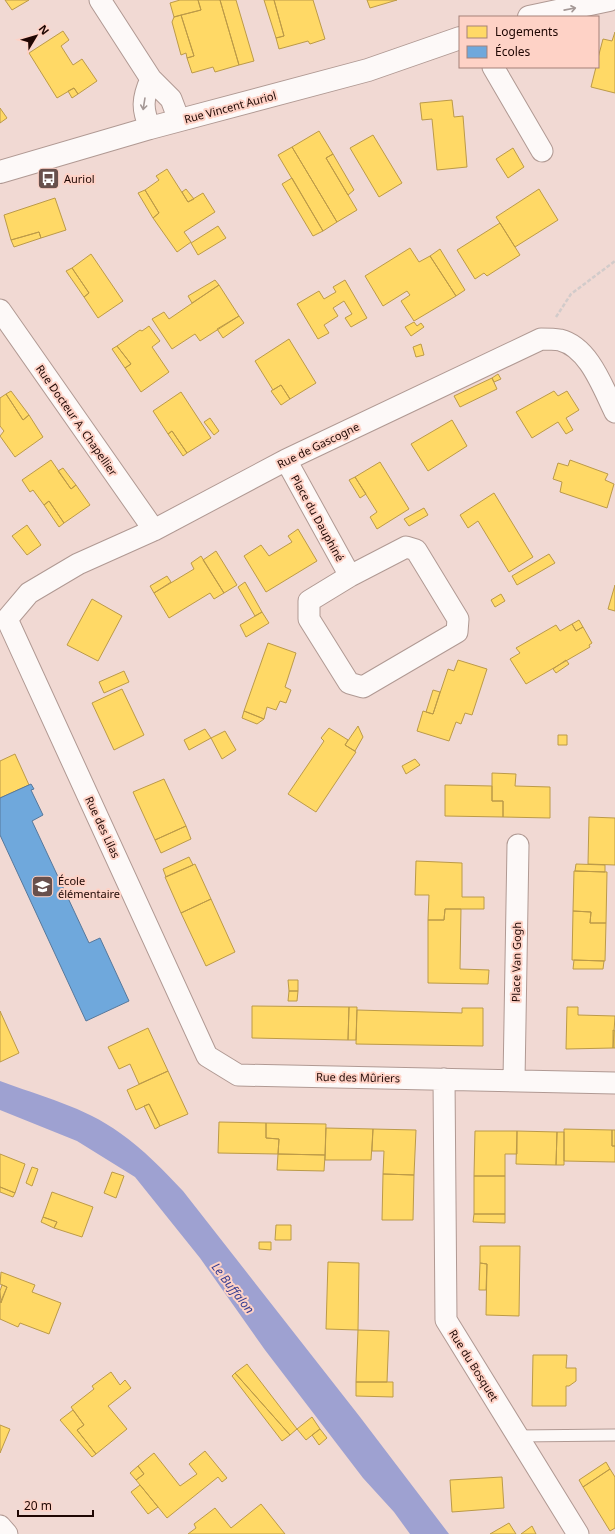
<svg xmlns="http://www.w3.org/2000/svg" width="615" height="1534" font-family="'Noto Sans',sans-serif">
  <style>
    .water { fill: #9ea1d1 }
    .homes { fill: #ffd966; stroke: #bc9a48 }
    .schools { fill: #6fa8dc; stroke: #57789b }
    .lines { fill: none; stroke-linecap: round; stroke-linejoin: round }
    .service-casing { stroke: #b09993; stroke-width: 13 }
    .minor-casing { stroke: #b09993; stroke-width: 23 }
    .tertiary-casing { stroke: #b09993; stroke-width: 24 }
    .path { stroke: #d2cbca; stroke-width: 2.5; stroke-dasharray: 4 2; stroke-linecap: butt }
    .service { stroke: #fdf9f8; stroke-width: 11 }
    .minor { stroke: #fdf9f8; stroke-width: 21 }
    .tertiary { stroke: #fdf9f8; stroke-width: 22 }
    .oneway { stroke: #a49896 }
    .labels { text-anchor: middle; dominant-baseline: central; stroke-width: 4; stroke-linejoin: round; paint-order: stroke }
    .street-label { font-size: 11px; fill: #1f0703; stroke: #fed2c6 }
    .poi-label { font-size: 11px; fill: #1f0703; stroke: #fed2c6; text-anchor: start }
    .water-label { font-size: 12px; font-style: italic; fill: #363d92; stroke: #fed2c6 }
  </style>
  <rect width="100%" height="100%" fill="#f1d9d3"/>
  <!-- water -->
  <path class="water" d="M0 1081C40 1096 85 1107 120 1133 143 1149 164 1171 183 1191L360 1417 449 1534H410L394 1512 363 1478 265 1350 200 1258 135 1177 77 1141 0 1110Z"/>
  <!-- homes -->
  <path class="homes" d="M5 0H29L12 10Z
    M180 0H198L201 10 174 17 170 3Z
    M198 0H220L239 65 215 72 213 67 192 73 187 58 194 56 181 15 201 10Z
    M220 0H236L254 61 239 65Z
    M264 0H274L284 36 276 38Z
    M274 0H313L325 39 310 44 308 41 279 49 276 38 284 36Z
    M367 0H397L370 8Z
    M181 15 194 56 187 58 186 53 181 55 172 22 174 17Z
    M63 31 69 40 61 46 73 65 82 59 97 81 78 94 74 88 57 98 29 53Z
    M615 32V93L591 87 596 67H598V58L603 39 612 41Z
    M74 88 78 94 72 98 68 91Z
    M452 100 454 117 463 116 467 167 437 170 432 119 422 120 420 103Z
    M0 108 7 118 0 123Z
    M319 131 333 154 326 158 357 210 337 222 292 147Z
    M373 135 402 183 379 197 350 148Z
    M292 147 337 222 323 231 278 155Z
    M513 148 524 167 508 178 496 159Z
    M333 154 354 190 348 195 326 158Z
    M167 169 188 202 203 193 215 212 184 232 191 242 177 252 153 218 159 213 145 190 159 180 156 176Z
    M292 178 323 231 313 236 282 184Z
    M186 189 194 199 188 202 182 192Z
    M539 189 558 220 515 247 496 217Z
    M145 190 159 213 153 218 138 193Z
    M55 198 66 230 41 238 39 232 11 240 4 215Z
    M500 223 520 255 487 276 484 273 475 279 457 250Z
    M218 226 226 238 198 255 191 243Z
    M39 232 41 238 14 247 11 240Z
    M410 248 419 262 430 256 456 296 414 321 401 301 410 295 407 291 383 306 365 276Z
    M440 249 465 290 456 296 430 256Z
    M91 254 123 301 98 318 84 297 89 293 72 268Z
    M72 268 89 293 84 297 66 271Z
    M215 280 219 285 192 303 188 296Z
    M345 280 367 318 351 327 345 318 352 314 344 301 333 308 338 316 324 325 329 333 318 339 297 304 319 291 324 299 336 292 333 287Z
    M219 285 239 316 200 341 195 334 172 349 152 319 164 312 169 319Z
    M239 316 244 323 223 338 217 329Z
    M414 322 417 326 421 323 424 327 411 336 405 327Z
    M149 326 160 341 152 347 169 372 141 392 125 368 131 364 117 346 140 330 142 331Z
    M289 339 316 383 290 399 281 385 273 390 255 361Z
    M421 344 424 355 416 357 413 347Z
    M117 346 131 364 125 368 112 349Z
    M498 374 501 379 494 382 492 378Z
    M492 378 497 389 460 407 454 396Z
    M281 385 290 399 281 405 271 391Z
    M11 391 29 415 23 420 6 394Z
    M554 391 558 396 567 391 579 410 566 418 573 430 566 434 558 422 532 438 516 412Z
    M181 392 211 438 187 453 172 431 168 434 153 411Z
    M6 394 23 420 29 415 43 437 15 457 0 436 4 431 0 426V398Z
    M210 418 219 431 214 435 204 422Z
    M452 420 467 446 428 471 411 444Z
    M172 431 187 453 183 456 168 434Z
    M51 460 71 489 76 485 90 505 64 523 49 501 44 505 33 490 30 492 22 480Z
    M570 460 608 474 605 480 614 484 607 508 560 492 562 482 553 479 558 463 568 466Z
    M380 462 409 509 377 529 370 517 377 512 355 477Z
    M63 468 76 485 71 489 58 471Z
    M355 477 366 494 360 498 349 480Z
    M494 493 533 557 509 572 478 521 468 528 460 515Z
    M49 501 64 523 59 527 44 505Z
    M424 508 428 515 409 526 404 519Z
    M27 525 41 545 27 555 12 536Z
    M298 529 317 561 266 592 244 556 261 545 269 556 292 542 288 536Z
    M216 551 237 585 224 593 203 560Z
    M549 554 555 563 517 585 512 576Z
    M201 556 224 593 214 599 210 593 169 618 154 593 194 569 191 563Z
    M167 576 171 582 154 593 150 586Z
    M245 582 262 612 255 616 238 587Z
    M615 585V611L608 609Z
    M501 594 505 601 495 607 491 600Z
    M92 599 122 616 98 661 67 645Z
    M262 612 269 623 246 637 240 625Z
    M579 620 583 627 576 631 572 624Z
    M572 624 576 631 583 627 592 643 589 645 590 647 526 684 510 659 520 653 516 648 556 625 560 631Z
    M268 643 296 653 285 687 291 690 286 703 280 701 276 710 267 707 264 719 244 711Z
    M458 660 487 669 472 715 465 713 461 724 456 722 449 741 417 731 423 711 433 714 448 669 454 671Z
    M566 660 569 664 556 673 553 669Z
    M124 671 129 682 104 693 99 682Z
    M122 689 144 735 114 750 92 703Z
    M433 690 440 692 433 714 426 712Z
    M244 711 264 719 257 724 242 718Z
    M358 726 363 737 355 751 345 745Z
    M329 728 348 740 345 745 356 752 316 812 288 794 324 741 321 738Z
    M205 729 211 738 189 750 184 740Z
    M225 731 236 750 222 759 211 738Z
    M558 735H567V745H558Z
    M15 754 29 785 0 798V761Z
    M415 759 420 765 406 774 402 766Z
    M492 773 516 774 515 786 550 787V818L503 817V801H492Z
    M164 779 186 826 155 840 133 792Z
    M445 785 492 786V801H503V817L445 816Z
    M589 817 615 818V865L588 864Z
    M186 826 191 839 161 853 155 840Z
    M189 857 193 865 166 877 163 869Z
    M416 861 462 863V897H484V909H445L444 920H428L429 895H415Z
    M195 864 211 899 181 913 165 877Z
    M576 864 605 865V872L575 871Z
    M574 871 607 872 606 923H590L591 912 573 911Z
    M211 899 235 952 206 966 181 913Z
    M445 909H461L460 969 489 970 488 984 428 983V920H444Z
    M573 911 591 912 590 923H606L605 961 572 960Z
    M574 960 604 961 603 969H573Z
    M288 980H298V991H289Z
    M289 991H298L297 1001H288Z
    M252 1006 349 1007 348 1040 252 1038Z
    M349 1007H357L356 1040H348Z
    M567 1007H578V1015L615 1016 613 1048 566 1049Z
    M462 1008H483V1046L356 1044 357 1010 462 1013Z
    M0 1011 19 1053 0 1062Z
    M148 1028 168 1071 139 1084 130 1064 119 1069 108 1047Z
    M613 1030 615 1031V1048H613Z
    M168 1071 188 1114 160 1126 149 1104 136 1110 127 1090Z
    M149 1104 160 1126 155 1129 144 1106Z
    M219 1122 266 1123V1138L279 1139 278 1154 218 1153Z
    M266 1123 326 1124 325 1155 278 1154 279 1139 266 1138Z
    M326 1128 373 1129 371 1160H325Z
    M373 1129 416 1130 414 1175 383 1174 384 1151H372Z
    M564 1129 612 1130V1146H615V1162L564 1161Z
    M612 1130H615V1146H612Z
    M475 1131H517V1154H505V1176H474Z
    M517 1131 557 1132 556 1165 516 1164Z
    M557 1132H564V1165H556Z
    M0 1154 25 1164 15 1193 0 1187Z
    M278 1154 325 1155 324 1171 277 1170Z
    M32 1167 38 1169 32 1186 26 1183Z
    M112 1172 124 1176 116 1198 104 1193Z
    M383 1174 414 1175 413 1220H382Z
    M474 1176H505V1214H474Z
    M0 1187 15 1193 13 1197 0 1192Z
    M52 1192 93 1207 82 1237 54 1228 57 1222 43 1217Z
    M474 1214H505V1223L473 1222Z
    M43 1217 57 1222 54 1228 41 1222Z
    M276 1225H291V1240H275Z
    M259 1242H271V1250L259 1249Z
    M480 1246H520L519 1316 486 1315 487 1264 480 1263Z
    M328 1262 359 1263 358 1330 326 1329Z
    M480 1263 487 1264 486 1290H479Z
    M1 1272 35 1285 32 1292 61 1303 49 1334 20 1323 18 1327 0 1319V1303L7 1287 0 1284Z
    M2 1285 7 1287 1 1303 0 1291Z
    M358 1330 389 1331 387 1382H356Z
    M533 1355H567L566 1368H576V1381L569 1386H566V1406H532Z
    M247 1364 297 1429 290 1435 235 1373Z
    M111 1372 120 1385 125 1380 131 1388 108 1406 127 1429 96 1454 77 1430 84 1425 71 1407 94 1389 92 1386Z
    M235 1373 290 1435 282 1441 232 1376Z
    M356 1382H393V1397L356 1396Z
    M73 1410 84 1425 77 1430 96 1454 92 1457 60 1420Z
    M312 1417 320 1429 306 1440 297 1429Z
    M0 1425 10 1429 0 1453Z
    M320 1429 327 1438 319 1445 312 1435Z
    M205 1451 227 1478 222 1482 218 1477 167 1518 136 1480 144 1474 138 1466 154 1453 180 1486 197 1474 189 1464Z
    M606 1462 610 1469 583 1487 579 1480Z
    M138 1466 144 1474 136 1480 130 1473Z
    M610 1469 615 1477V1528L610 1531 583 1487Z
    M502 1477 504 1508 452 1512 450 1480Z
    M140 1485 158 1507 148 1514 131 1492Z
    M261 1504 285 1534H188L196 1528 194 1524 215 1508 231 1528Z
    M509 1523 516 1534H490Z
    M532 1526 536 1534H521Z"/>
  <!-- schools -->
  <path class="schools" d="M31 784 34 789 31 790 43 815 32 821 89 943 100 938 129 1001 86 1021 0 835V798Z"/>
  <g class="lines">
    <defs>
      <path id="service" d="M517 1436 615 1435"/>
      <path id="minor" d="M100 0 151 79 171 99 179 120
        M493 67 542 151
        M150 128C142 109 142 99 151 79
        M0 310 154 530
        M286 460 350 576 309 601V619L349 683 363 687 457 632 458 619 416 550 406 547 350 576
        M7 619 207 1056 238 1075 615 1083
        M7 619 29 593 78 564 154 530 286 460 541 339C547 339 554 339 560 340 589 347 603 388 615 412
        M444 1079 446 1320 578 1534
        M514 1080 518 845
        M0 1526 7 1534"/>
      <path id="tertiary" d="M529 17 609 0
        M0 172 150 128 368 70 460 38"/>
    </defs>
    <!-- service casing -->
    <use href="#service" class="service-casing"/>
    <!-- minor casing -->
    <use href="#minor" class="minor-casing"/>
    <!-- tertiary casing -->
    <use href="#tertiary" class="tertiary-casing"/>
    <!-- path -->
    <path class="path" d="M556 317 571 294 615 261"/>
    <!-- service -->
    <use href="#service" class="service"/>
    <!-- minor -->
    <use href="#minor" class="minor"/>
    <!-- tertiary -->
    <use href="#tertiary" class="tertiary"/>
  </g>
  <!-- one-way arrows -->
  <defs><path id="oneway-shaft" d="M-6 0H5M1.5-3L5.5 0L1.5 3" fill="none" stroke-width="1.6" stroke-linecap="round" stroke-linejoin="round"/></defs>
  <g class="oneway">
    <use href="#oneway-shaft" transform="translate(570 9) rotate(-11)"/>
    <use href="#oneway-shaft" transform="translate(144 104) rotate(99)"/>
  </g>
  <!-- icons -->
  <defs>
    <symbol id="bus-square" viewBox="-11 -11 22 22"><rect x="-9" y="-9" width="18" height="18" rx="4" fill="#68504c" stroke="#fed2c6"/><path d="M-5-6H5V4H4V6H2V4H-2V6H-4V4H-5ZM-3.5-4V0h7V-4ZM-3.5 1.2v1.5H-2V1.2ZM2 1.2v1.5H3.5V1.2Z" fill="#fff"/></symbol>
    <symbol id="school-square" viewBox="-11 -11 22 22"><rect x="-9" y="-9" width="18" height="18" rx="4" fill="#68504c" stroke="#fed2c6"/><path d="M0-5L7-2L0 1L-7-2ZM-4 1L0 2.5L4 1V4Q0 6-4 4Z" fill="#fff"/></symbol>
  </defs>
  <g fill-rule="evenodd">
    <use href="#bus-square" x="36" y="166" width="25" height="25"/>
    <use href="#school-square" x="30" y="874" width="25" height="25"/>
  </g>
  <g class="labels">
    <!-- street labels -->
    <g class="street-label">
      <text transform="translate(230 107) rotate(-15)">Rue Vincent Auriol</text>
      <text transform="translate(77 420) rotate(55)">Rue Docteur A. Chapellier</text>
      <text transform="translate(318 445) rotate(-26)">Rue de Gascogne</text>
      <text transform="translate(318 518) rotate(61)">Place du Dauphiné</text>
      <text transform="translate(103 827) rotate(65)">Rue des Lilas</text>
      <text transform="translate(516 962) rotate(-89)">Place Van Gogh</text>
      <text transform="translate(358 1077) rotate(1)">Rue des Mûriers</text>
      <text transform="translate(474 1365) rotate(58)">Rue du Bosquet</text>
    </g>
    <!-- poi labels -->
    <g class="poi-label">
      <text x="64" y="178">Auriol</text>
      <text x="58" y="880">École<tspan x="58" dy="13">élémentaire</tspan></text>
    </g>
    <!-- water labels -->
    <g class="water-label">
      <text transform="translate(233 1288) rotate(52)">Le Buffalon</text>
    </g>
  </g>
  <!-- legend -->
  <rect x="459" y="16" width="140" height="52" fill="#fed2c6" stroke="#a58178"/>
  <rect x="467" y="26" width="20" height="12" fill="#ffd966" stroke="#a58178"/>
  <text x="495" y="36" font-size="12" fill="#1f0703">Logements</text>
  <rect x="467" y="46" width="20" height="12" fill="#6fa8dc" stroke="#a58178"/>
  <text x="495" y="56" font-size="12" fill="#1f0703">Écoles</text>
  <!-- north arrow -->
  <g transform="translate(36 36) rotate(52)" stroke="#fed2c6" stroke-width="3" paint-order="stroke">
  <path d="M0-3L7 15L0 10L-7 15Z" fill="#1f0703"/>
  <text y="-6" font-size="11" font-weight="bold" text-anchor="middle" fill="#1f0703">N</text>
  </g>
  <!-- scale -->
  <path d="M18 1510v6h75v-6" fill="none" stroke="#1f0703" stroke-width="2"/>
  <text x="24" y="1510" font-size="12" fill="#1f0703" stroke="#fed2c6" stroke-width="3" paint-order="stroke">20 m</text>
</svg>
